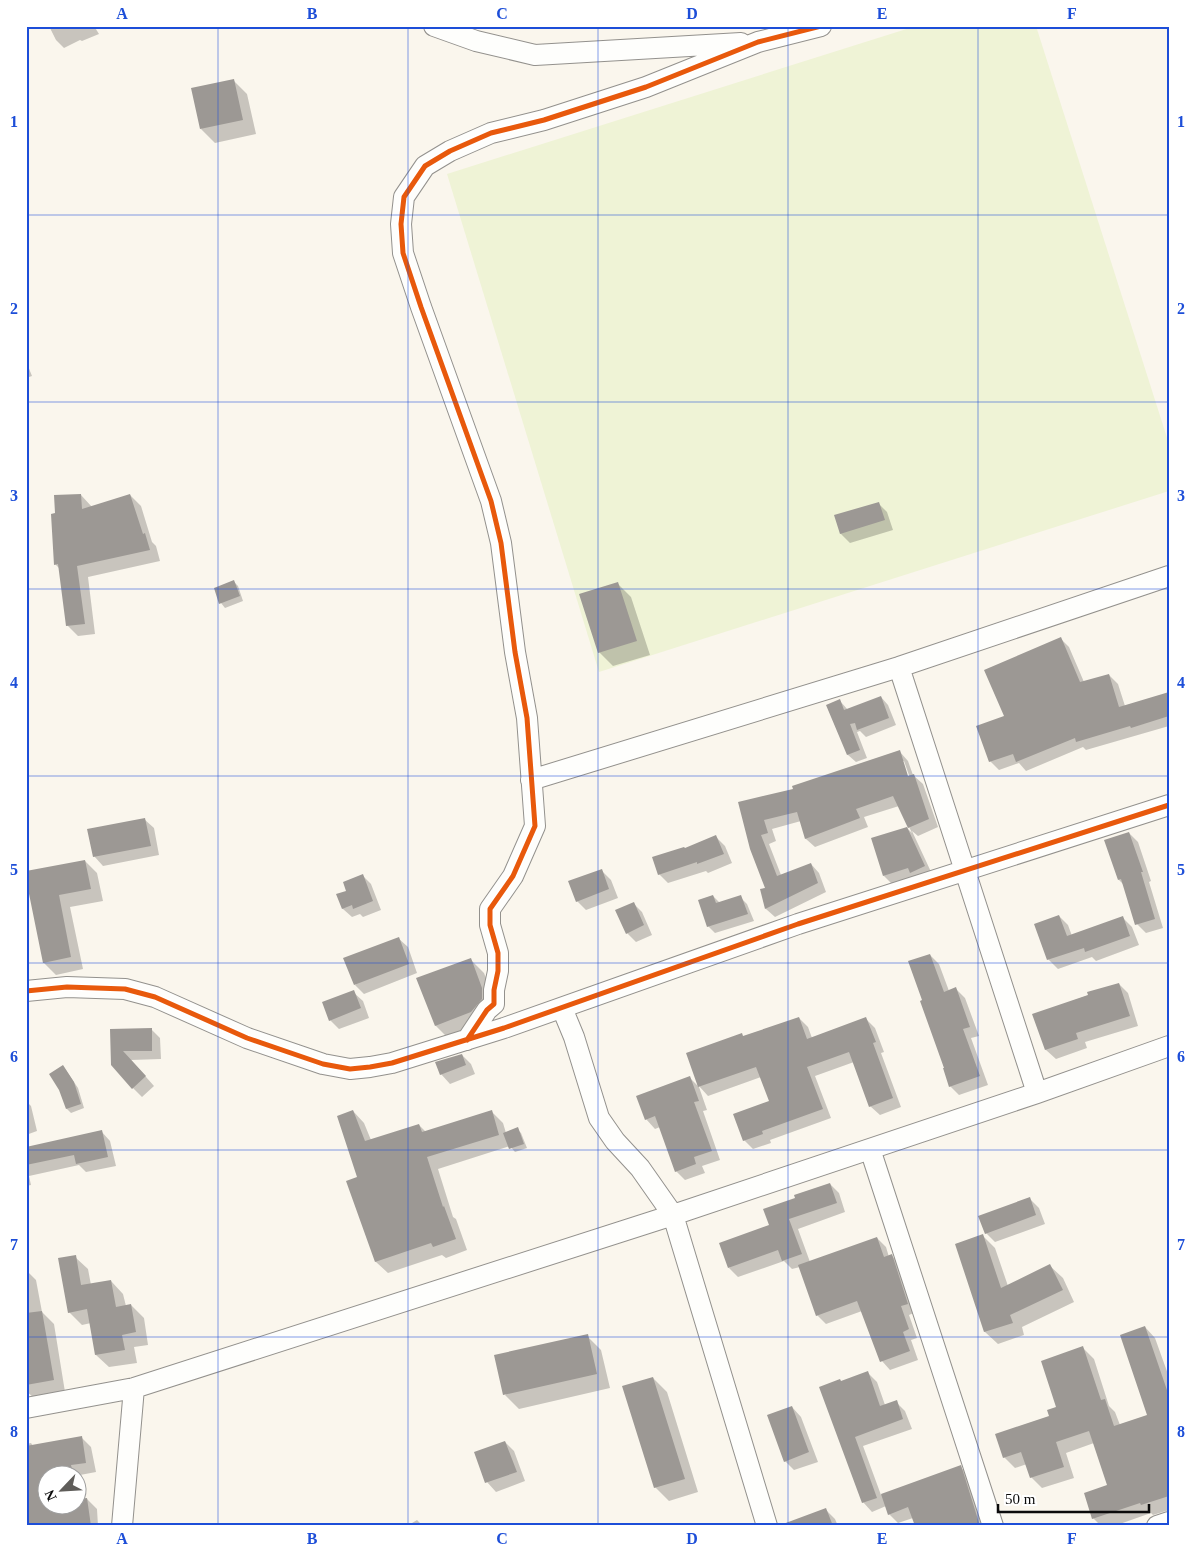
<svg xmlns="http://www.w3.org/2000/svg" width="1195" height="1552" font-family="Georgia,serif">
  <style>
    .pitch { fill: #eff3d6 }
    .shadow { fill: #0003; fill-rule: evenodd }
    .building { fill: #9c9894 }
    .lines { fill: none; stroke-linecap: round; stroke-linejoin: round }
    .street-casing { stroke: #93918d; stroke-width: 22 }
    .street { stroke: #fefefc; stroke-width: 20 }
    .cycleway-casing { stroke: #fff; stroke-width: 8 }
    .cycleway { stroke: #e8590c; stroke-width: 5 }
    .grid { fill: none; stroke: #1d4ed8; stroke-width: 1; stroke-opacity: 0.55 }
    .neatline { fill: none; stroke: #1d4ed8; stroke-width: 2 }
    .grid-label { font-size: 16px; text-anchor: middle; font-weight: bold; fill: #1d4ed8 }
  </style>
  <rect width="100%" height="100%" fill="#faf6ed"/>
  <!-- pitch -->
  <path class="pitch" d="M916 26H1036L1169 444V491L599 672 447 174Z"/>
  <!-- shadow -->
  <path class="shadow" d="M49 26H94L99 34 82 41 80 40 64 48 56 40Z
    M233 80 247 94 256 134 215 143 201 129Z
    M26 361 32 376 26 378Z
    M81 495 92 507 130 495 141 506 152 542 156 546 160 561 88 577 95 634 78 636 67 625 60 569 55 564 57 514Z
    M878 503 887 512 893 530 850 543 841 534 836 516Z
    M234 582 238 586 243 601 225 608 221 603Z
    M617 583 631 597 650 655 613 666 599 652Z
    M1060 638 1069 647 1084 682 1109 675 1118 684 1125 706 1169 693V726L1086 750 1083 747 1026 771 1019 763 999 770 990 761 1005 717Z
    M881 697 888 705 896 725 866 737 860 731 857 732 867 758 856 762 848 755 827 706 840 701 848 710Z
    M900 752 908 761 913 775 923 784 938 827 918 836 912 831 932 874 892 884 884 876 907 828 912 833 899 806 864 817 868 827 815 847 806 839 801 821 772 829 776 841 769 844 781 875 811 864 819 873 826 892 775 917 766 909 762 890 767 889 740 803 794 790ZM902 761H904L911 781 909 782Z
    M144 819 154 828 159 855 103 866 94 856Z
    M1129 833 1138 842 1151 881 1149 882 1163 928 1146 933 1137 924 1124 885 1119 880Z
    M716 837 725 846 732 863 708 873 706 871 668 883 659 874 685 849Z
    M85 861 97 873 103 901 70 907 83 969 56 975 44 963 26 873Z
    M602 871 611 880 618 898 586 910 577 901Z
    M363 876 371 884 381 910 363 917 360 914 352 917 343 909 338 895 348 892Z
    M713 896 720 903 740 897 747 904 754 921 715 933 708 926Z
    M633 903 642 912 652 935 636 942 627 933Z
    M1059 916 1068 925 1072 936 1123 918 1132 927 1139 945 1096 961 1092 957 1058 969 1048 959Z
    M398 938 408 947 417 973 364 994 355 985Z
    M930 955 939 964 949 991 956 989 965 998 979 1036 971 1038 988 1085 959 1095 950 1086 924 1001Z
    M470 959 484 973 496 1003 450 1040 436 1026 418 979Z
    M1119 984 1128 993 1138 1026 1085 1042 1087 1048 1056 1059 1046 1050 1034 1015Z
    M353 992 363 1001 369 1018 339 1029 330 1020Z
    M799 1018 808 1027 812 1038 866 1019 875 1028 884 1052 881 1053 901 1107 880 1115 870 1106 854 1062 815 1076 831 1118 770 1140 771 1143 753 1149 744 1140 770 1102 761 1077 708 1096 699 1086 744 1037Z
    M151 1029 160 1038 161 1059 131 1060 154 1086 142 1097 133 1088 111 1030Z
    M462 1055 471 1064 475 1074 450 1084 441 1074Z
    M63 1066 78 1088 84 1108 71 1113 67 1109Z
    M690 1078 699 1087 707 1110 703 1111 720 1160 702 1166 705 1173 685 1180 676 1171 660 1127 655 1129 646 1119Z
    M26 1101 31 1106 37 1131 26 1135Z
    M353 1111 364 1123 371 1140 419 1125 426 1132 491 1111 503 1123 506 1133 517 1129 521 1133 527 1148 515 1152 510 1146 438 1169 453 1217 456 1219 467 1250 446 1258 442 1255 388 1273 376 1262 358 1178Z
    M101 1131 110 1141 116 1166 86 1172 79 1165 29 1176 31 1185 26 1186V1148Z
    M830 1184 839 1193 845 1212 798 1229 810 1262 877 1238 886 1247 889 1257 892 1256 900 1264 916 1312 909 1315 917 1338 911 1340 918 1360 890 1370 882 1361 862 1311 826 1324 817 1315 800 1267 792 1269 784 1261 738 1277 729 1268 797 1199Z
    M1029 1198 1039 1208 1045 1224 995 1242 986 1233Z
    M983 1236 995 1248 1008 1286 1050 1266 1063 1278 1074 1302 1022 1327 1024 1335 998 1344 985 1332 956 1244Z
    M75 1257 88 1269 91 1285 111 1281 123 1294 126 1306 131 1305 144 1318 148 1345 134 1347 137 1363 109 1367 96 1355 91 1323 82 1325 69 1312Z
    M26 1270 36 1280 42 1312 54 1324 65 1392 33 1397 26 1391Z
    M1145 1327 1155 1338 1169 1377V1510L1153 1515 1151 1513 1114 1526H1101L1093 1518 1109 1486 1094 1443 1066 1453 1074 1478 1042 1488 1031 1477 1027 1464 1015 1468 1004 1457 1050 1416 1058 1408 1083 1348 1094 1359 1109 1406 1115 1412 1120 1425 1149 1416Z
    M587 1336 601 1350 610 1388 519 1409 505 1395Z
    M868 1373 877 1382 885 1405 896 1402 905 1411 912 1429 863 1446 881 1495 960 1467 970 1476 986 1526H916L913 1518 898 1523 889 1514 886 1506 872 1512 863 1502 842 1382Z
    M653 1378 667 1392 698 1492 669 1501 655 1487Z
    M792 1407 801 1417 818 1462 794 1470 785 1461Z
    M81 1437 91 1447 96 1472 80 1475 85 1500 87 1499 97 1509 98 1526H26V1444L31 1443 33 1446ZM48 1474H78V1504H48Z
    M505 1442 514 1451 525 1481 496 1492 487 1482Z
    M826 1510 835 1519 838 1526H786Z
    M417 1520 423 1526H407Z"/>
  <!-- building -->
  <path class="building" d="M234 79 243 120 200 129 191 88Z
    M81 494 82 509 130 494 143 534 145 533 150 550 77 566 85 624 66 626 58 564 54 565 51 514 55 513 54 495Z
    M879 502 885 520 840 534 834 515Z
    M234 580 240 596 219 604 214 588Z
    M618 582 637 641 598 653 579 594Z
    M1061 637 1080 682 1109 674 1119 707 1169 692V716L1131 728 1130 726 1076 742 1075 738 1016 762 1013 754 989 762 976 726 1004 716 984 670Z
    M881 696 889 718 857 730 855 723 850 724 860 750 847 755 826 705 840 699 844 710Z
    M900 750 908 776 914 774 929 819 908 828 893 796 856 809 860 818 805 839 797 812 764 820 768 833 761 835 777 876 811 863 818 883 765 909 760 889 765 888 750 849 738 802 793 789 792 786Z
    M145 818 151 846 93 857 87 829Z
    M907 827 925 866 910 873 908 868 883 876 871 838Z
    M1129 832 1143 872H1141L1155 919 1135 925 1121 879 1118 880 1104 840Z
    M716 835 724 854 697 864V862L658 875 652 857 684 847 685 848Z
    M85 860 91 889 59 895 71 957 43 963 26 879V871Z
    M602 869 609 889 576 902 568 881Z
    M363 874 373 901 353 909 352 905 342 909 336 894 346 891 343 882Z
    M713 895 716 903 741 895 748 914 707 927 698 900Z
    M634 902 644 925 626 934 615 910Z
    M1059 915 1067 936 1123 916 1130 936 1085 952 1084 948 1047 960 1034 924Z
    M399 937 409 964 354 985 343 958Z
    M930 954 944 992 956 987 970 1027 963 1029 980 1076 949 1087 943 1068H944L920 1001 922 1000 908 961Z
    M471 958 482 988V999L471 1012 435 1026 416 978Z
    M1119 983 1130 1016 1076 1033 1078 1039 1045 1050 1032 1014 1088 995 1087 992Z
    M354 990 361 1008 329 1021 322 1002Z
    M799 1017 807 1039 866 1017 876 1042 873 1043 893 1098 869 1107 849 1052 807 1067 823 1109 762 1131 763 1134 743 1141 733 1114 769 1101 756 1067 698 1087 686 1053 742 1033 743 1036Z
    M152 1028V1051H123L146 1076 132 1089 111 1065 110 1029Z
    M462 1054 466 1065 440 1075 435 1062Z
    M63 1065 74 1082 81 1104 66 1109 59 1090 49 1074Z
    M690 1076 699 1101 694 1102 712 1151 694 1157 696 1164 675 1172 655 1116 645 1120 636 1096Z
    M353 1110 365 1141 419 1124 422 1132 492 1110 499 1135 427 1157 443 1207 444 1206 456 1239 433 1247 431 1243 375 1262 346 1181 357 1177 337 1116Z
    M518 1127 524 1144 509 1149 503 1133Z
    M102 1130 108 1157 76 1164 74 1155 26 1165V1147Z
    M830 1183 837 1203 789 1219 802 1254 782 1261 778 1250 728 1268 719 1243 769 1225 763 1209 795 1198 794 1195Z
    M1030 1197 1036 1215 985 1234 978 1216Z
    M983 1234 1001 1288 1050 1264 1063 1290 1010 1315 1013 1323 984 1332 955 1244Z
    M877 1237 884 1257 892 1254 908 1304 901 1306 909 1329 903 1332 910 1351 880 1362 857 1301 816 1316 798 1265Z
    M76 1255 81 1285 111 1280 116 1307 131 1304 136 1332 122 1335 125 1350 95 1355 87 1309 68 1313 58 1258Z
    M42 1311 54 1380 26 1385V1313Z
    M1145 1326 1169 1396V1496L1141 1505 1140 1503 1092 1519 1084 1493 1107 1485 1089 1431 1056 1442 1064 1467 1030 1478 1021 1452 1003 1458 995 1434 1049 1416 1047 1410 1056 1407 1041 1361 1083 1346 1101 1400 1105 1399 1114 1426 1147 1415 1120 1335Z
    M588 1334 597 1374 503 1395 494 1355Z
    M868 1371 880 1406 897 1400 903 1419 855 1437 877 1498 862 1503 819 1387 840 1379 841 1381Z
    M653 1377 685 1479 654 1488 622 1386Z
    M792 1406 809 1452 784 1462 767 1415Z
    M82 1436 86 1463 71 1465 73 1474H48V1504H78V1499L87 1498 91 1526H26V1446Z
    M505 1441 517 1472 485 1483 474 1452Z
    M961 1465 980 1526H915L908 1507 888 1515 881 1494Z
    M826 1508 833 1526H784L783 1524Z"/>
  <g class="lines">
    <defs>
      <path id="street" d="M434 26 476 41 535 55 741 43
        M899 667 1037 1093
        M531 780 899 667 1169 576
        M26 991 67 987 125 989 155 997 247 1038 323 1064 350 1069 370 1067 392 1063 504 1028 798 924 1169 805
        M562 1008 574 1037 599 1118 615 1141 640 1168 673 1215 767 1526
        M467 1040 487 1010 494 1004V990L498 971V953L490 925V909L513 876 535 826 527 718 515 652 501 543 491 501 421 307 403 253 401 224 404 197 425 166 450 151 491 133 544 120 646 87 758 42 821 26
        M870 1149 993 1526
        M26 1408 134 1388 673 1215 1037 1093 1169 1046
        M122 1526 134 1388
        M1157 1526 1169 1522"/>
    </defs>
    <!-- street casing -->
    <use href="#street" class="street-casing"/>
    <!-- street -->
    <use href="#street" class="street"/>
    <defs>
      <path id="cycleway" d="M26 991 67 987 125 989 155 997 247 1038 323 1064 350 1069 370 1067 392 1063 504 1028 798 924 1169 805
        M467 1040 487 1010 494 1004V990L498 971V953L490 925V909L513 876 535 826 527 718 515 652 501 543 491 501 421 307 403 253 401 224 404 197 425 166 450 151 491 133 544 120 646 87 758 42 821 26"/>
    </defs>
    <!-- cycleway casing -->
    <use href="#cycleway" class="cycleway-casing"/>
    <!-- cycleway -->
    <use href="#cycleway" class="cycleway"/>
  </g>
  <!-- grid -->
  <path class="grid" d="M218 26V1526M408 26V1526M598 26V1526M788 26V1526M978 26V1526M26 215H1169M26 402H1169M26 589H1169M26 776H1169M26 963H1169M26 1150H1169M26 1337H1169"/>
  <!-- border -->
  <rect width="1195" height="1552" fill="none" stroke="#ffffff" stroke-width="55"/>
  <!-- north arrow -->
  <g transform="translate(62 1490) rotate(245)"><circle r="24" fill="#ffffff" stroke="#9d9d9d"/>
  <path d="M0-4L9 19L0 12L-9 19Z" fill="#5f5d5a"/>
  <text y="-8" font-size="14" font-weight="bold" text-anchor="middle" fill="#0b0b0b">N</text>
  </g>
  <!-- scale -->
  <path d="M998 1504v8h151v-8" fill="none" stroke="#0b0b0b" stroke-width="2.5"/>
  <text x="1005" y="1504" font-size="15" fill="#0b0b0b" stroke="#ffffff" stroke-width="4" paint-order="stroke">50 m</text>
  <rect x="28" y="28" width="1140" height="1496" class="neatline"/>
  <g class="grid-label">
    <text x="122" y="19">A</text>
    <text x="312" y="19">B</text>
    <text x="502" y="19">C</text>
    <text x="692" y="19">D</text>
    <text x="882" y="19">E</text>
    <text x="1072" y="19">F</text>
    <text x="14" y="127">1</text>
    <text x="1181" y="127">1</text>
    <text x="14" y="314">2</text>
    <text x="1181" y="314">2</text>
    <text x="14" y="501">3</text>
    <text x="1181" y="501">3</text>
    <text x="14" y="688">4</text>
    <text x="1181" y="688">4</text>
    <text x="14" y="875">5</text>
    <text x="1181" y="875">5</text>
    <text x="14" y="1062">6</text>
    <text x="1181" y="1062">6</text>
    <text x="14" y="1250">7</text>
    <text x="1181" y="1250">7</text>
    <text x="14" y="1437">8</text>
    <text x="1181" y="1437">8</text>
    <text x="122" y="1544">A</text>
    <text x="312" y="1544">B</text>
    <text x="502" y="1544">C</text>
    <text x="692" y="1544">D</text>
    <text x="882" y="1544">E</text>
    <text x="1072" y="1544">F</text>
  </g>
</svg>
